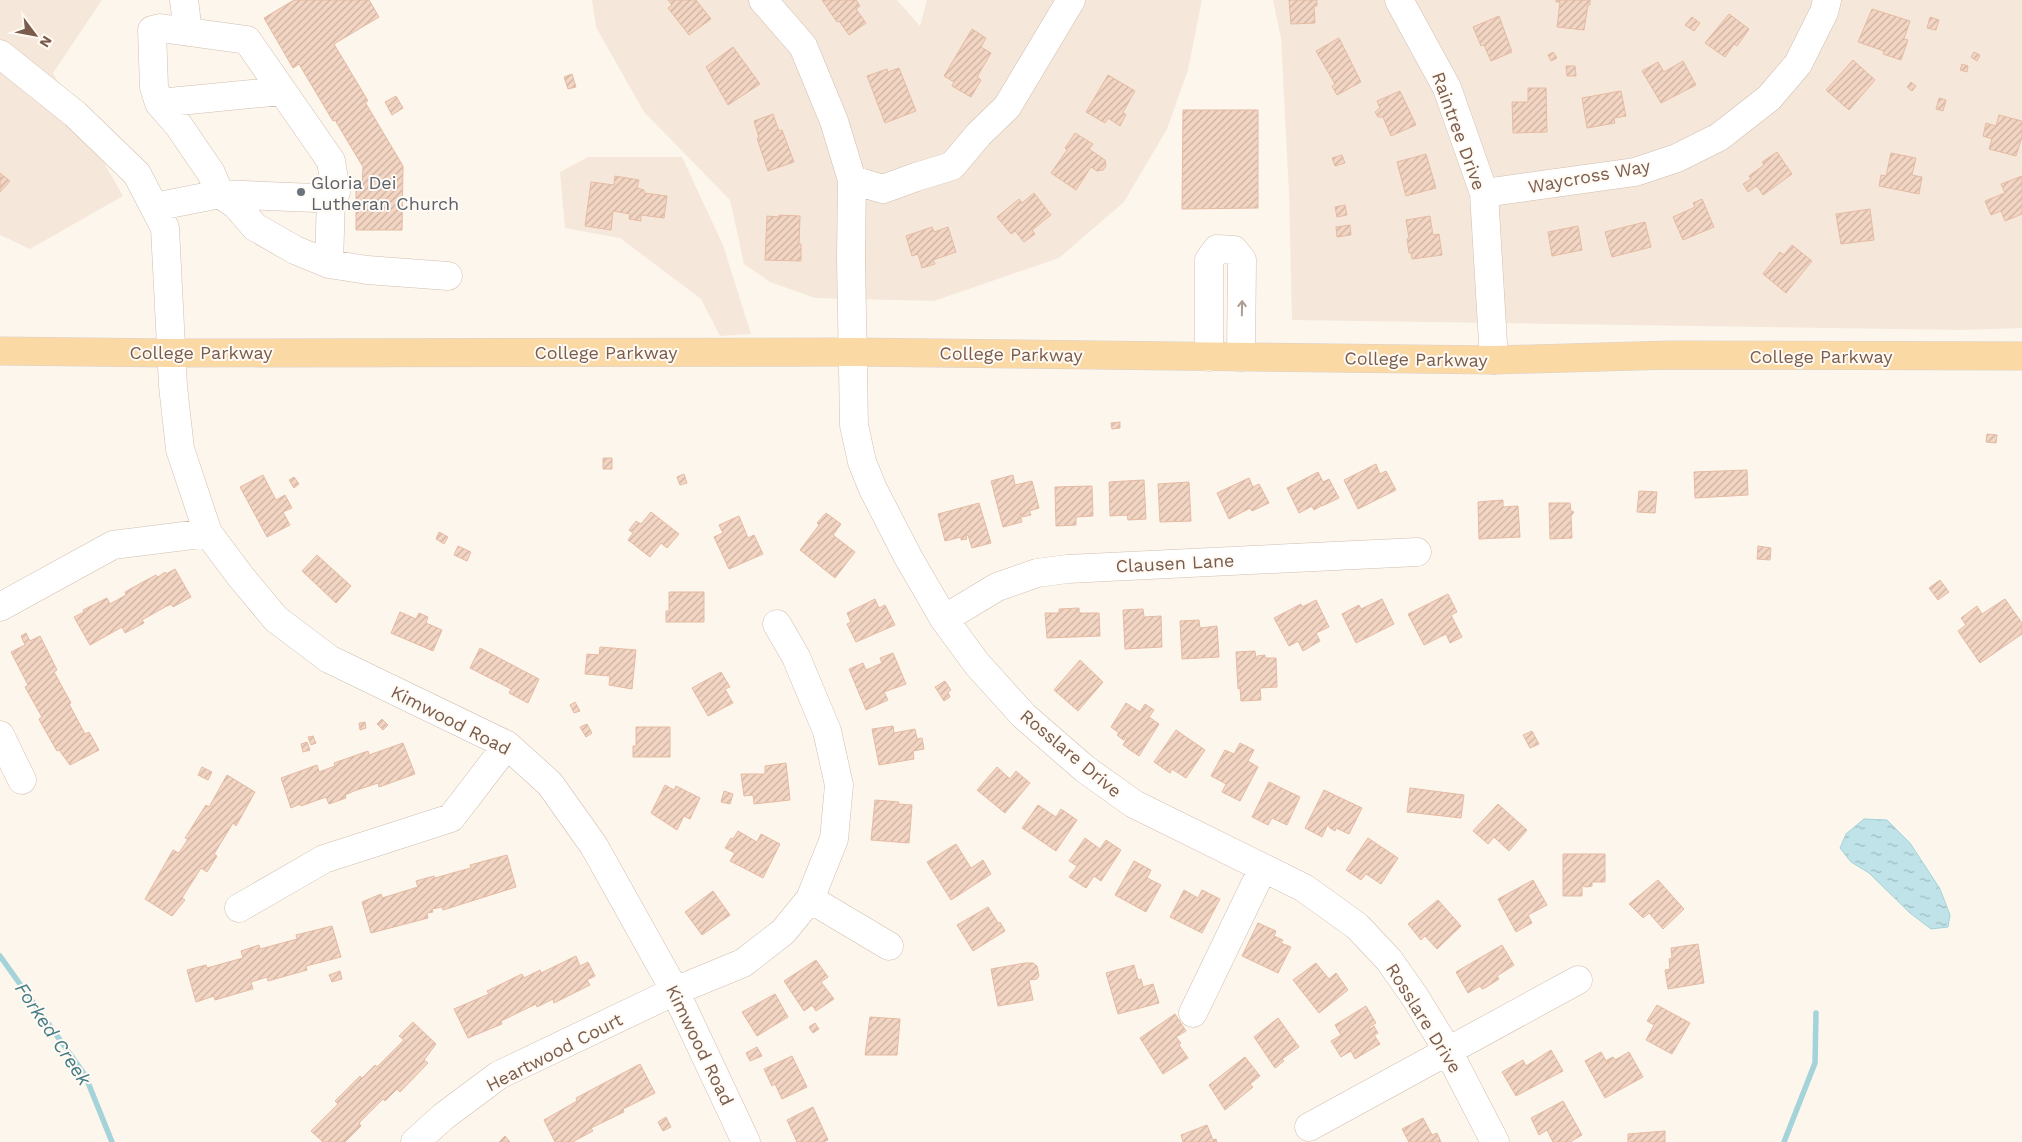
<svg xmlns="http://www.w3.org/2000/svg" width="2022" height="1142" font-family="'Work Sans',sans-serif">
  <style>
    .residential { fill: #f5e8da }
    .water { fill: url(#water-ripples); stroke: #a5d3da }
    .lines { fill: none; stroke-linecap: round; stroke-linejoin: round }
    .stream { stroke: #a5d3da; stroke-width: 5.5 }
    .building { fill: url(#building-hatch); stroke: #e6bba3 }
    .minor-casing { stroke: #d1beb0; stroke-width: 29 }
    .major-casing { stroke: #dad1cd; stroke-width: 29 }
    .minor { stroke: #fff; stroke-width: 28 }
    .major { stroke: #fbd9a5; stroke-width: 28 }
    .oneway { stroke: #af9d94 }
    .worship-dot { fill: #6b7280; stroke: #fffaf3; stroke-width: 2 }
    .labels { text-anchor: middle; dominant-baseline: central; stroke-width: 4; stroke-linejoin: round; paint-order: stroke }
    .street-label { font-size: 18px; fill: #7a5c4d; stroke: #fffaf3 }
    .worship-label { font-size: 18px; fill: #5b616d; stroke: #fffaf3; text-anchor: start }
    .water-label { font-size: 19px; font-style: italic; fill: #437c86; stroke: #fffaf3 }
  </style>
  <defs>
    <pattern id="water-ripples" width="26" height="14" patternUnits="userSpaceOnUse" patternTransform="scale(1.25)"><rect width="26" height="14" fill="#bfe3e8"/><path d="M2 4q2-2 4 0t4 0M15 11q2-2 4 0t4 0" fill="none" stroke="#a0bbbe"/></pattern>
    <pattern id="building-hatch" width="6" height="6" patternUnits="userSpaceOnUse" patternTransform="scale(1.25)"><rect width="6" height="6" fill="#f3d5c3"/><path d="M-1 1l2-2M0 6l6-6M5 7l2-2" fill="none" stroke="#cab0a1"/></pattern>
  </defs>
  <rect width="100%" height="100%" fill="#fdf6ec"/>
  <!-- residential -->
  <path class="residential" d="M0 0H102L53 73 123 196 30 249 0 235Z
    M592 0H897L920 26 927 0H1202L1188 70 1167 129 1124 202 1059 258 934 301 815 298 770 282 744 264 730 200 644 112 596 27Z
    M1273 0H2022V328L1960 330 1292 320 1289 192 1281 39Z
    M588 157H682L723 245 751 334 720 336 701 299 620 238 565 228 560 172Z"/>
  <!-- water -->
  <path class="water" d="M1864 819 1887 820 1910 843 1940 889 1950 915 1948 927 1931 929 1910 913 1869 873 1851 862 1840 848 1846 834Z"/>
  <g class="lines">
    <!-- stream -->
    <path class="stream" d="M0 956 85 1075 112 1142
      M1784 1142 1815 1063 1816 1013"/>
  </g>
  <!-- building -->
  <path class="building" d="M294 0H369L379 17 334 44 368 101 365 102 403 166 402 230H356V184H362L363 167 335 120 333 121 299 64 293 68 264 18Z
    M668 0H696L711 19 689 35 668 8 672 5Z
    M822 0H856L860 6 856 9 866 23 849 35 839 21 837 22Z
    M1289 0H1317V6H1314L1315 23 1291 24Z
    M1556 0H1590V5H1588L1584 30 1557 27 1560 2H1556Z
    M1872 9 1910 21 1904 39 1908 40 1901 60 1883 54 1884 51 1858 42Z
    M1729 14 1749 29 1737 46 1734 44 1725 57 1705 43Z
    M1499 16 1512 52 1491 61 1484 45 1481 46 1473 27Z
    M1692 17 1700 23 1694 31 1685 25Z
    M1930 17 1939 20 1936 30 1927 28Z
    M972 29 986 38 981 47 991 53 977 77 981 80 971 97 952 86 954 82 944 76Z
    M1339 38 1361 82 1337 95 1332 86 1335 84 1316 51Z
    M733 47 760 84 728 105 706 67Z
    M1553 52 1557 58 1551 61 1548 55Z
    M1974 52 1980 55 1977 61 1971 57Z
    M1853 60 1875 80 1849 110 1826 90Z
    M1683 61 1696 85 1661 103 1642 71 1658 62 1664 72Z
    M1962 64 1968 66 1967 72 1960 70Z
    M1566 66H1575L1576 76H1567Z
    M899 68 916 111 885 123 867 76 887 69 888 72Z
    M572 74 576 87 568 89 564 77Z
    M1108 75 1135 91 1123 112 1126 115 1120 126 1108 118 1105 123 1086 112Z
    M1911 82 1916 86 1912 91 1907 87Z
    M1528 88H1546L1547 132 1513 133 1512 102H1528Z
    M1400 91 1416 125 1391 136 1383 117H1378L1375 112 1380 108 1377 101Z
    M1621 91 1626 116 1614 118 1615 123 1587 128 1582 98Z
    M396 96 403 108 392 115 385 102Z
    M1939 98 1946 100 1943 111 1936 109Z
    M1183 110H1258V208L1182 209Z
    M773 114 779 131 782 130 794 162 768 171 757 138H759L754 121Z
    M1999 115 2022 121V137L2016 156 1989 149 1992 139 1983 136 1986 123 1996 126Z
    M1075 133 1093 144 1089 149 1105 160 1106 166 1103 170 1097 171 1091 167 1076 190 1051 173 1067 150 1065 148Z
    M1777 152 1792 174 1763 195 1757 186 1748 192 1743 184 1751 179 1749 176 1764 165 1762 162Z
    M1891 153 1916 158 1912 175 1922 177 1919 194 1879 186 1881 175 1886 176Z
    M1426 154 1436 188 1406 196 1397 162Z
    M1342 155 1345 163 1335 166 1332 158Z
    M0 173 10 181 0 192Z
    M615 176 639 180 637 188 644 190V193L667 196 664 218 641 215V221L629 219 630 214 613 211 611 230 585 226 591 182 614 185Z
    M2022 176V214L2005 221 2001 211 1991 215 1985 201 2005 193 2001 184Z
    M1034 193 1051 215 1032 230 1035 234 1024 242 1015 231 1011 234 997 217 1019 199 1022 203Z
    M1702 199 1714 227 1683 240 1673 217 1695 207 1693 203Z
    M1345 205 1347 215 1337 217 1335 207Z
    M1870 209 1874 240 1841 244 1836 214Z
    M779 215 800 216 799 244H801V261L765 260 767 216 779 217Z
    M1430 216 1433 235 1439 234 1442 255 1412 259 1411 253H1409L1407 239 1409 238 1406 220Z
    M1645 222 1651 247 1612 257 1605 232Z
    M1350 225 1351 235 1337 237 1336 227Z
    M1578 226 1582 250 1552 256 1548 232Z
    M932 227 934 232 948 227 956 252 933 260 935 264 922 268 918 254 912 256 906 236Z
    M1792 245 1812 261 1786 293 1763 274 1780 252 1784 255Z
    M1120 422V428L1112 429 1111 423Z
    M1987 434 1997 435 1996 443 1986 442Z
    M603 458H612V469H603Z
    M1376 464 1380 474 1386 471 1396 490 1358 509 1344 480Z
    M1747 470 1748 495 1695 498 1694 472Z
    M1318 472 1323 482 1329 479 1339 498 1322 506 1320 503 1321 506 1314 510 1312 506 1299 513 1287 488Z
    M684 474 687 483 680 485 677 477Z
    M263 475 276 500 285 495 292 508 283 512 290 525 267 537 240 487Z
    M1013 475 1015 485 1032 481 1039 508 1029 511 1031 515 1022 517 1021 513 1020 514 1022 522 1003 527 991 481Z
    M294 477 299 484 294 488 289 480Z
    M1249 478 1253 487 1259 484 1269 503 1252 511 1250 508 1229 519 1217 493Z
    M1144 480 1146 519 1128 520 1127 515 1110 516 1109 482Z
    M1189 482 1191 521 1160 522 1158 484Z
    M1092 486 1093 516 1076 517V525L1056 526 1055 487Z
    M1639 491 1657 492 1655 513 1637 512Z
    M1503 500V507L1518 506 1520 537 1479 539 1478 502Z
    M979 503 991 543 972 548 968 535 966 536 967 539 961 540V537L945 541 938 514Z
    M1549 503H1570L1571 511 1574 512 1571 516 1572 538 1550 539Z
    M651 512 679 534 667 548 661 543 650 557 628 540 633 533 629 530 636 521 641 524Z
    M826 513 841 524 833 535 855 552 835 578 800 550 819 525 817 523Z
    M739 516 748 538 754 535 763 554 729 569 714 537 723 533 719 525Z
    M439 532 448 537 444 544 436 539Z
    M458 546 471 552 467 561 454 555Z
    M1758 546 1771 548 1770 560 1757 559Z
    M317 555 351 586 336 603 302 571Z
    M175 569 191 597 173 607 171 604 165 607 142 620 144 623 125 633 122 627 90 645 74 617 84 612 83 610 107 598 110 604 126 595 125 592 141 583 156 575 158 577 165 572 166 574Z
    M1940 580 1949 592 1938 600 1929 588Z
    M669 592H704V622H666V611H669Z
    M1448 594 1457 612 1451 615 1462 637 1450 643 1446 634 1424 645 1408 614Z
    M875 599 879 608 885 605 895 625 856 642 847 624 851 622 847 613Z
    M1382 599 1394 624 1356 643 1342 614 1359 605 1361 609Z
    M2005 599 2022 623V634L1980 663 1958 631 1966 625 1961 618 1977 606 1982 614Z
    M1316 600 1329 627 1316 633 1320 641 1303 651 1298 641 1289 646 1274 618 1301 604 1302 607Z
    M1079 608V613H1099L1100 636 1047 638 1045 613H1059V609Z
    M1143 609 1144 617 1161 616 1162 647 1125 649 1123 610Z
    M400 612 416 619 419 613 428 617 426 623 442 630 433 651 391 633Z
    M1199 620 1200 628 1217 626 1219 657 1182 659 1180 621Z
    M26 633 30 641 40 636 57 670 54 672 71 703 69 704 85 734 89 732 99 750 70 765 59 750 57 751 41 723 39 719 42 717 25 687 28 685 11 652 25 645 21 636Z
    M600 647 636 650 632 689 609 685 610 676 585 674 587 654 599 655Z
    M480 648 539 679 528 703 509 693 511 689 470 668Z
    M1255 651 1256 659H1257V656L1265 655V658H1276L1277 687 1260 688 1261 700 1241 701 1240 688 1238 689 1236 652Z
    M893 653 906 684 884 692 888 700 866 710 849 669 863 663 866 670 882 663 880 658Z
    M1080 660 1103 682 1078 711 1054 690Z
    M721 672 730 687 725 689 733 703 708 716 692 688Z
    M945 681 951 690 948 692 950 697 944 701 935 687Z
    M575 702 580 711 574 713 570 705Z
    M1126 703 1140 712 1145 704 1154 710 1149 717 1159 724 1139 756 1123 745 1127 738 1125 737 1124 740 1122 739 1117 735 1119 733 1111 727Z
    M382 719 388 725 383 730 377 724Z
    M365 722 366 728 360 730 359 723Z
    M587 724 592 733 586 737 580 727Z
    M893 726 894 733 915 729 917 739 922 738 924 749 913 751 914 759 879 765 872 729Z
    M636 727H670V757H633V746H636Z
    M1176 730 1205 750 1186 778 1172 769 1170 773 1154 762Z
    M1532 731 1539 744 1530 748 1523 735Z
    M313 736 316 743 311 745 308 737Z
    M307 742 310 750 303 752 301 744Z
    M403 743 415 774 379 787 378 783 354 791 345 795 346 798 329 804 326 797 301 806 300 804 291 808 281 778 317 765 319 772 335 766 334 763 368 751 369 755Z
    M1240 743 1254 750 1248 761 1258 767 1240 801 1222 792 1226 784 1211 776 1225 750 1234 754Z
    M786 763 790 800 754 804 753 795 744 796 741 774H765V766Z
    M202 767 212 772 208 780 198 775Z
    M997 767 1010 779 1016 771 1030 783 1005 813 977 790Z
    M227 775 255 792 236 826 233 823 214 854 217 856 207 872 201 868 182 898 185 900 172 916 145 899 173 850 179 853 188 839 185 838 206 805 209 807Z
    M1269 782 1300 797 1287 825 1272 818 1268 825 1252 817Z
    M665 785 674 790 676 786 700 798 690 819 684 816 677 830 651 813Z
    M1410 788 1464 795 1461 818 1407 812Z
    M1324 790 1362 808 1349 834 1336 828 1335 831 1330 828 1328 824 1322 837 1305 828Z
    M724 791 733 794 730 804 721 802Z
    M875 800 899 802 898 804 912 805 909 843 871 840Z
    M1498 804 1527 830 1509 851 1494 837 1488 844 1473 831Z
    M1038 805 1056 817 1061 809 1077 820 1056 851 1022 828Z
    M738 831 757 842 761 834 780 844 763 878 730 861 735 853 725 848 731 838 733 839Z
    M1085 838 1100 849 1106 840 1121 850 1101 881 1094 876 1086 888 1069 877 1077 866 1069 861Z
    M1368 838 1398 858 1381 884 1366 874 1361 880 1346 870Z
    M956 844 971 868 983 860 991 874 951 900 927 862Z
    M1563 854H1605V882H1592V886L1587 887 1583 886 1582 882V896H1563Z
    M507 855 516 887 443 910 442 907 432 909 433 912 427 913 428 918 371 933 362 902 381 894 382 898 418 887 416 881 434 876 435 878 456 872 471 868 470 865Z
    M1134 861 1151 870 1147 878 1161 885 1146 912 1115 895Z
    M1533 880 1547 905 1528 915 1532 923 1516 932 1498 899Z
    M1658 880 1684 909 1663 929 1649 913 1643 918 1629 904Z
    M1184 890 1198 898 1202 890 1220 899 1202 933 1170 917Z
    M713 891 730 915 702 935 685 912Z
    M1438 900 1461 926 1437 949 1425 936 1421 940 1408 924Z
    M988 907 997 921 998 923 1000 922 1005 931 973 951 957 925Z
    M1258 923 1276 931 1274 936 1283 940 1281 943 1291 947 1278 973 1242 956Z
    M332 926 341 957 306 966 307 970 268 981 267 977 251 982 253 989 249 990 215 1000 214 996 196 1002 187 970 206 965 207 968 243 958 241 951 259 945 260 949 297 939 296 935Z
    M1698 944 1704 983 1668 989 1665 970 1670 969 1669 959 1672 958 1671 948Z
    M1502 945 1514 965 1497 976 1499 979 1485 988 1482 989 1480 986 1468 993 1456 972Z
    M576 956 580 966 588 962 595 976 587 980 590 985 554 1003 553 999 537 1007 536 1004 501 1021 502 1024 468 1038 454 1009 489 994 487 991 522 974 524 978 540 970 541 973Z
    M816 960 828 977 821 982 834 999 816 1011 812 1005 804 1011 784 981Z
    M1025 963H1033L1037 966 1039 976 1037 979 1029 980 1033 1000 998 1006 991 969Z
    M1316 963 1329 979 1336 973 1348 990 1319 1013 1293 980Z
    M1134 965 1138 980 1141 979 1143 987 1153 984 1159 1003 1118 1014 1106 973Z
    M340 971 342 979 332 982 329 975Z
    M775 994 788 1017 757 1036 742 1012Z
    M1657 1005 1690 1023 1672 1054 1646 1040 1654 1025 1647 1021Z
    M1366 1006 1376 1023 1369 1027 1370 1029 1374 1026 1375 1028 1378 1033 1374 1035 1380 1044 1355 1059 1351 1051 1341 1057 1331 1041 1341 1035 1335 1025Z
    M1175 1014 1186 1031 1176 1037 1181 1043 1179 1045 1188 1058 1163 1074 1140 1038Z
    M870 1017 900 1019 897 1055H865Z
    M1278 1018 1299 1047 1282 1059 1284 1061 1275 1068 1254 1037Z
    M413 1022 436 1044 424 1060 428 1063 400 1092 397 1089 385 1101 383 1099 359 1123 361 1126 345 1142H323L311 1131 338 1104 335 1101 360 1076 362 1078 375 1065 377 1067 404 1040 399 1036Z
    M815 1023 819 1029 813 1033 809 1027Z
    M757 1047 762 1056 750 1061 746 1053Z
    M1551 1050 1563 1071 1516 1096 1502 1072 1523 1060 1526 1066Z
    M1601 1052 1608 1064 1607 1060 1613 1057 1615 1060 1629 1052 1643 1077 1605 1098 1585 1061Z
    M792 1056 807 1087 782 1099 775 1084 772 1086 764 1069Z
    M1245 1057 1260 1076 1250 1084 1253 1087 1225 1110 1209 1085Z
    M640 1064 655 1093 623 1109 624 1112 591 1128 593 1131 576 1140 573 1142H555L544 1120 577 1101 576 1098Z
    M1563 1101 1582 1135 1570 1142H1553L1547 1130 1539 1135 1531 1118Z
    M813 1107 828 1140 823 1142H797L787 1120Z
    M666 1117 671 1127 663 1131 658 1122Z
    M1423 1118 1432 1135 1437 1133 1441 1142H1409L1402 1129Z
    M1207 1125 1213 1140 1216 1139 1217 1142H1183L1181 1135Z
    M1665 1131V1142H1628V1134Z
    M505 1136 510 1142H499Z"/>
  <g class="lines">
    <defs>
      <path id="minor" d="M184 0 188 32
        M763 0 803 46 834 121 852 180 851 258 854 425 862 462 873 489 908 557 944 619 977 664 1024 716 1085 769 1134 804 1304 888 1357 926 1389 960 1415 997 1448 1051 1495 1142
        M1399 0 1447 88 1484 193 1494 360
        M160 28 247 40 331 161 336 192 331 197 315 198 220 194 211 173 179 126 159 103 154 87 152 30Z
        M0 54 75 114 137 174 165 228 173 386 180 449 208 533 241 577 276 619 329 659 507 745 550 784 594 846 675 991 746 1142
        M159 103 282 91
        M852 180 883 189 916 177 952 166 979 134 1007 107 1071 0
        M1484 193 1635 172 1677 158 1719 137 1769 98 1798 64 1824 12 1827 0
        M154 207 220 194 236 205 255 227 295 250 329 264 367 270 448 276
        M329 264 331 197
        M1209 357V260L1217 249 1234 250 1242 260 1241 357
        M0 607 113 545 208 533
        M944 619 997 587 1037 573 1067 569 1417 552
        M0 735 22 780
        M810 899 889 946
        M239 908 324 859 451 818 507 745
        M1193 1013 1263 868
        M1309 1127 1578 980
        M415 1142 444 1116 499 1075 675 991 743 963 783 932 810 899 834 839 839 785 827 731 796 657 777 624"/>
      <path id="major" d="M0 351 171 353 853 352 1494 360 1671 355 2022 356"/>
    </defs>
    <!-- minor casing -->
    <use href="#minor" class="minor-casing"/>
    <!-- major casing -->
    <use href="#major" class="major-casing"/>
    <!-- minor -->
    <use href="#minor" class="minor"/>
    <!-- major -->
    <use href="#major" class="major"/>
  </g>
  <!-- one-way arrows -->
  <defs><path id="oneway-shaft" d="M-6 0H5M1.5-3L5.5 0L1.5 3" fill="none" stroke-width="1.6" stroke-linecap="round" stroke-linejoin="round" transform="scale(1.25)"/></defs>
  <use class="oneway" href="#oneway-shaft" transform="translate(1242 308) rotate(-89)"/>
  <!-- markers -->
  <circle class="worship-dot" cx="301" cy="192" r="5"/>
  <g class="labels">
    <!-- street labels -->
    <g class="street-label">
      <text transform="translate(1459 131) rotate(70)">Raintree Drive</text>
      <text transform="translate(1589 176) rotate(-10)">Waycross Way</text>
      <text x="201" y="352">College Parkway</text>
      <text x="606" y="352">College Parkway</text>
      <text transform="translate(1011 354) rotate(1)">College Parkway</text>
      <text x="1821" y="356">College Parkway</text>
      <text transform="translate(1416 359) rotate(1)">College Parkway</text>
      <text transform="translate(1175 563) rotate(-3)">Clausen Lane</text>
      <text transform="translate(451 720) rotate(27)">Kimwood Road</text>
      <text transform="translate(1071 753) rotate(40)">Rosslare Drive</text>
      <text transform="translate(1424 1018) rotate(58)">Rosslare Drive</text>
      <text transform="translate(700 1045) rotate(64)">Kimwood Road</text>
      <text transform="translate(554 1052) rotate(-27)">Heartwood Court</text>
    </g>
    <!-- worship labels -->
    <g class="worship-label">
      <text x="311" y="182">Gloria Dei<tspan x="311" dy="21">Lutheran Church</tspan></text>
    </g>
    <!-- water labels -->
    <g class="water-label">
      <text transform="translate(53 1034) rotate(56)">Forked Creek</text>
    </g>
  </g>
  <!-- north arrow -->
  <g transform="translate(35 35) rotate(122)" stroke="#fffaf3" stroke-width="4" paint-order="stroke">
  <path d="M0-4L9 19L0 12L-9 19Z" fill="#7a5c4d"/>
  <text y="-8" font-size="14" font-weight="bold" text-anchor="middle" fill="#7a5c4d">N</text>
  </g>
</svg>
